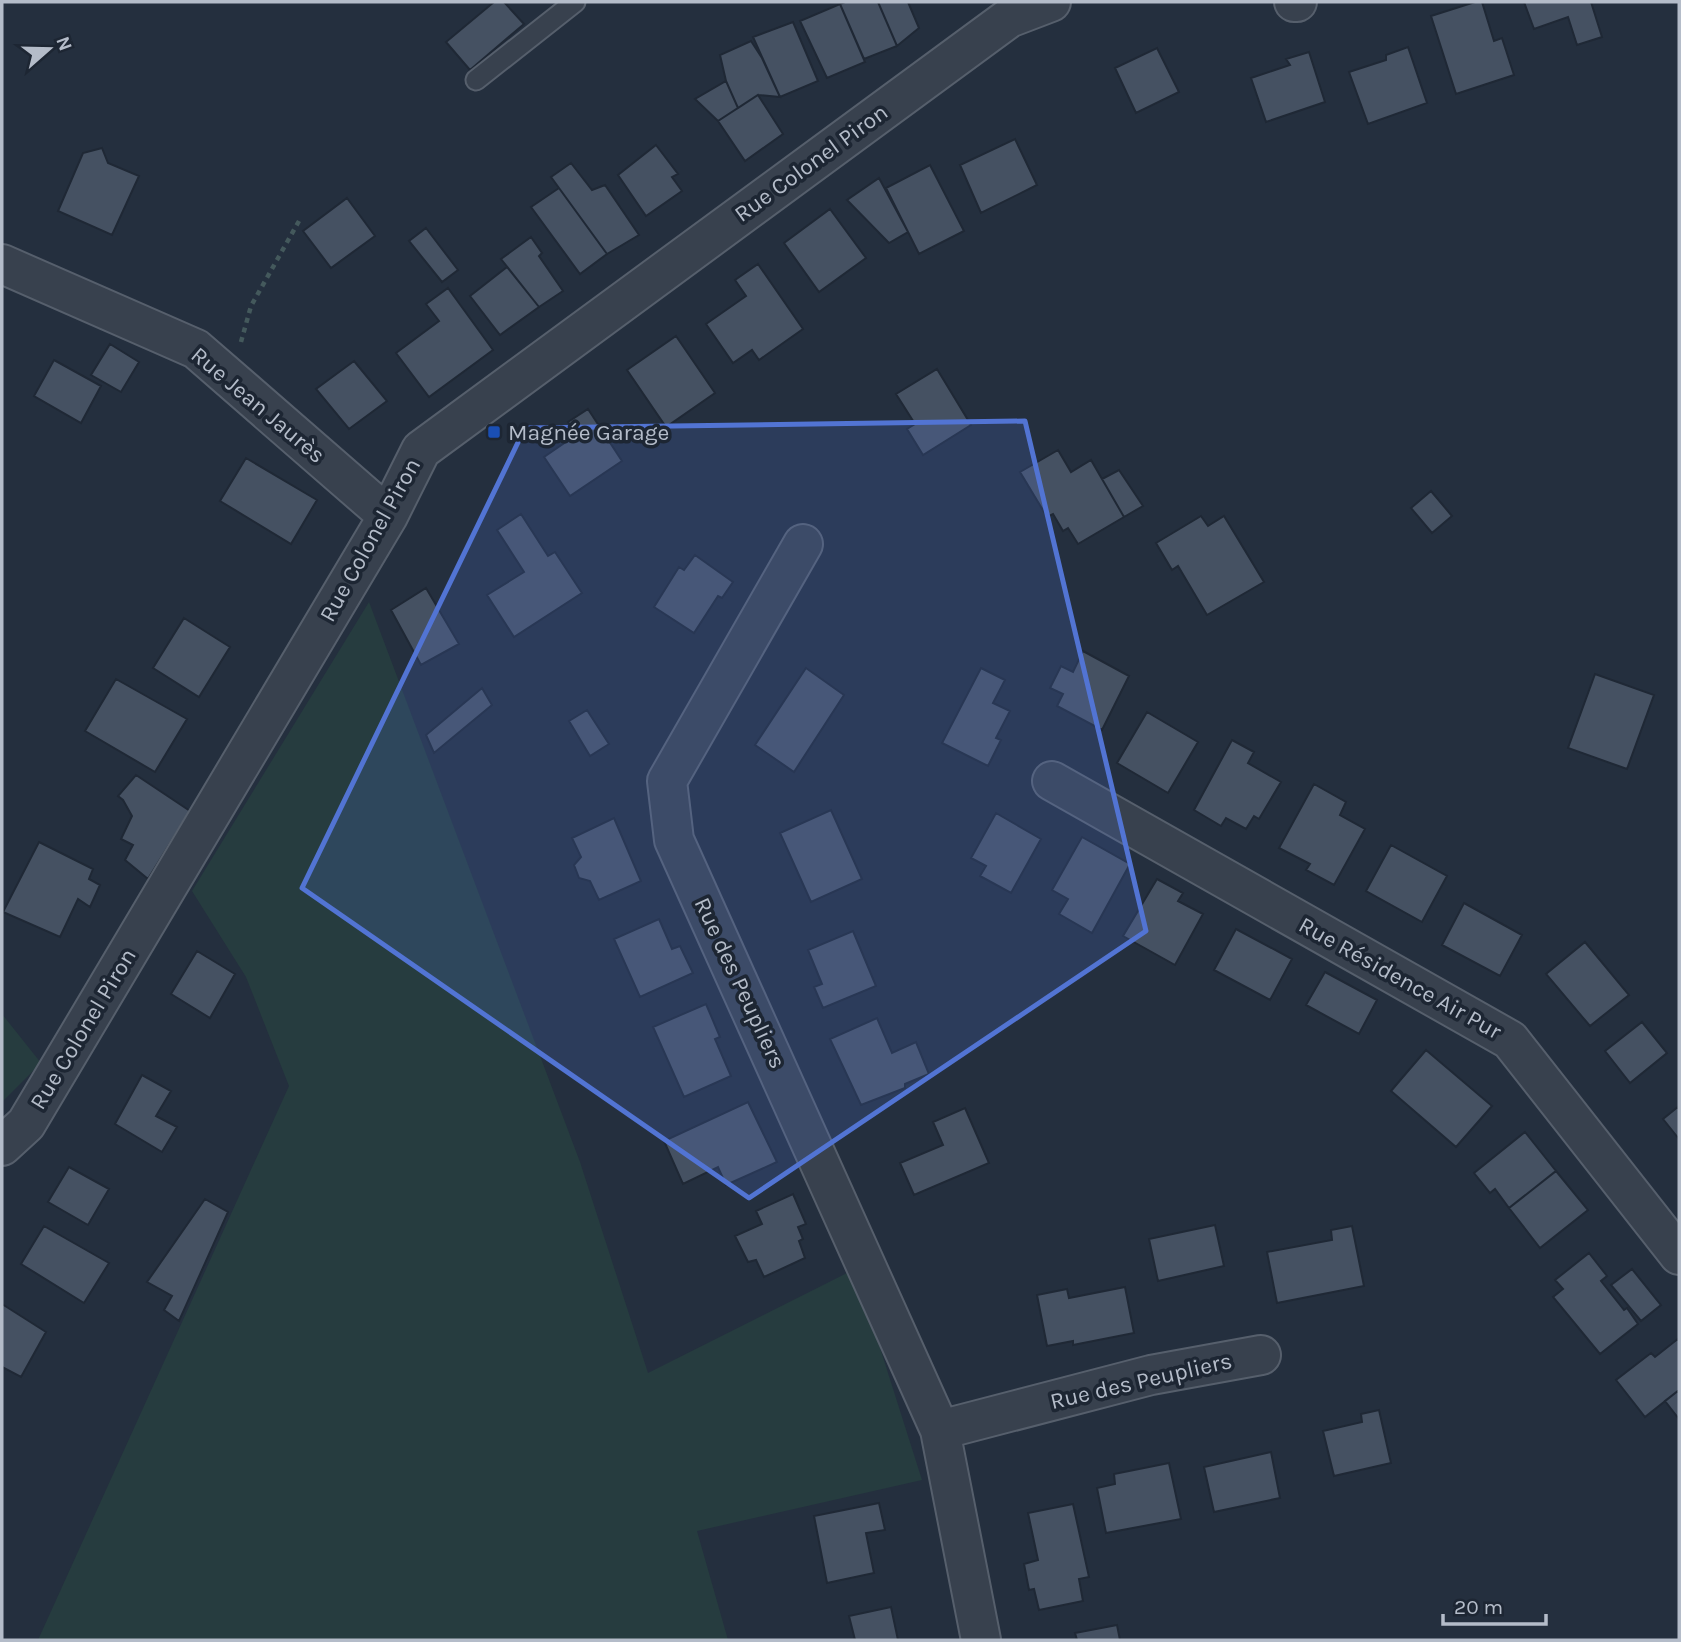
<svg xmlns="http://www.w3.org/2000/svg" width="1681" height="1642" font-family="Karla,sans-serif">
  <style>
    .green { fill: #263c3f }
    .building { fill: #455162; stroke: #1f2835; stroke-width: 2 }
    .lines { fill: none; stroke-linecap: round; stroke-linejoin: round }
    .service-casing { stroke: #565f6c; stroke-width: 23 }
    .minor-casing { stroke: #565f6c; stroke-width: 42 }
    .path { stroke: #44595c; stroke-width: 4.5; stroke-dasharray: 5 5; stroke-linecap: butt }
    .service { stroke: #38414e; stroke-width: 19 }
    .minor { stroke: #38414e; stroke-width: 38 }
    .marked { fill: #5274d3; fill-opacity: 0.2; stroke: #5274d3; stroke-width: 5; stroke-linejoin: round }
    .transit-dot { fill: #1a4fb4; stroke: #1d2633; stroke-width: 2.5 }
    .labels { text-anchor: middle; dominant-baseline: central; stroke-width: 7; stroke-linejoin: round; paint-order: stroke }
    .street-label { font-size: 23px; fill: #b4bcc9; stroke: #1d2633 }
    .poi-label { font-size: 23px; fill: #b4bcc9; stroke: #1d2633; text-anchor: start }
  </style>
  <rect width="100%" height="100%" fill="#242f3e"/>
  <!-- green -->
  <path class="green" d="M369 602 580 1162 648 1373 855 1269 922 1480 697 1531 728 1640H38L289 1086 246 977 192 891Z
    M2 1014 41 1063 2 1102Z"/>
  <!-- building -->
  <path class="building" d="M494 2H504L524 24 470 70 446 42Z
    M845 2H878L897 46 864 59 840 4Z
    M878 2H908L919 28 897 46Z
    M1475 2H1482L1494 41 1502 38 1514 75 1456 94 1431 16Z
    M1524 2H1591L1602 37 1577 45 1568 17 1534 29Z
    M840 4 865 62 827 78 800 21Z
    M793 22 818 81 780 97 753 37Z
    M751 41 762 58 780 97 758 95 738 108 726 81 720 55Z
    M1408 47 1427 103 1368 124 1349 72 1386 60V55Z
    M1157 48 1179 92 1136 113 1115 68Z
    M1309 52 1325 102 1266 122 1251 78 1290 65 1286 59Z
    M726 81 738 108 718 121 695 99Z
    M758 95 783 134 745 161 718 121Z
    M1015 139 1037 185 981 213 960 165Z
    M656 145 678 174 672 177 682 191 646 216 618 175Z
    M102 148 108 163 139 176 112 235 58 211 83 153Z
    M571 163 592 190 605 185 639 235 607 254 551 177Z
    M930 165 964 231 919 254 886 188Z
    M879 178 908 232 889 243 847 200Z
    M559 188 607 254 580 274 531 207Z
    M347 198 375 236 331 268 303 231Z
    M830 209 866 258 819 292 784 243Z
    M426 228 458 270 442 282 409 241Z
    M531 237 542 253 539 256 563 291 539 307 501 259Z
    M758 264 803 329 759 360 752 350 733 363 706 324 746 296 735 280Z
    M507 267 539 307 500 335 470 296Z
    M448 288 493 350 429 397 396 353 439 321 426 304Z
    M676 336 715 393 666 427 627 370Z
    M110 344 139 362 121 392 91 375Z
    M54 360 101 386 81 423 34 396Z
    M354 361 387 401 349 429 316 389Z
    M937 369 971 425 923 455 907 429 915 424 896 394Z
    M588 409 622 461 570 496 544 457 576 435 568 422Z
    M1058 450 1071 472 1091 460 1124 517 1078 544 1068 528 1063 531 1053 514 1047 517 1020 472Z
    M246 458 317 500 291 544 220 501Z
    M1119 470 1143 506 1124 517 1102 479Z
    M1431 491 1452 516 1432 533 1411 508Z
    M521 514 548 556 555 552 582 593 514 637 487 595 524 572 497 530Z
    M1201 516 1208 526 1224 516 1264 582 1207 615 1178 566 1172 570 1156 543Z
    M695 555 733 582 722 598 718 596 694 633 654 607 679 567 684 570Z
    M426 588 459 644 421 665 391 610Z
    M184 618 230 647 199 697 153 668Z
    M1083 651 1129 676 1102 730 1057 706 1063 694 1050 688 1061 666 1073 672Z
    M806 668 844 695 794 772 755 745Z
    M981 668 1005 680 993 703 1010 711 996 738 1001 740 988 766 942 743Z
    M1595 674 1654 695 1627 769 1568 748Z
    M116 679 187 719 155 772 85 731Z
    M482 688 492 705 434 753 426 735Z
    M587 710 609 744 590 756 569 721Z
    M1147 712 1198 742 1168 793 1117 763Z
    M1232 740 1254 752 1248 763 1281 782 1259 819 1254 816 1246 829 1226 818 1221 826 1194 810Z
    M136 775 190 811 148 879 125 860 133 845 121 839 132 816 123 800 118 796Z
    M1314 784 1346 802 1340 815 1365 829 1334 885 1306 870 1310 864 1279 848Z
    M831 810 862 879 811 902 780 833Z
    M996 813 1041 839 1011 893 980 876 986 866 971 858Z
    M614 818 641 881 599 900 590 881 579 878 574 865 581 857 572 838Z
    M1082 837 1130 864 1092 933 1059 914 1068 899 1052 890Z
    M39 842 93 869 89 879 100 885 90 907 78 899 60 937 3 912Z
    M1391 845 1447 876 1422 922 1366 891Z
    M1157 879 1183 893 1178 901 1203 914 1175 965 1123 936Z
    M1464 903 1522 935 1500 976 1442 945Z
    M659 919 672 949 680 946 693 973 640 997 614 939Z
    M1236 929 1292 959 1270 1000 1214 970Z
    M853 931 876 986 823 1008 814 987 822 984 808 950Z
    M1585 942 1629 995 1590 1026 1546 974Z
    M197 951 235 974 210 1018 171 994Z
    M1325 972 1377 1000 1359 1034 1306 1005Z
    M706 1004 720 1037 715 1039 731 1076 684 1097 653 1027Z
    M877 1018 892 1053 916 1042 929 1074 905 1084V1088L861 1105 830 1039Z
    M1642 1022 1667 1053 1630 1083 1605 1051Z
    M1426 1050 1492 1106 1456 1147 1391 1091Z
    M142 1075 171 1091 156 1116 177 1127 162 1152 115 1124Z
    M748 1102 777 1162 726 1185 718 1167 683 1184 664 1141Z
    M1679 1106V1139L1663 1119Z
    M965 1108 989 1163 914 1195 900 1163 943 1145 933 1122Z
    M1525 1132 1556 1171 1509 1208 1495 1189 1490 1193 1474 1173Z
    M69 1167 109 1189 88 1225 48 1202Z
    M1556 1171 1588 1210 1540 1248 1509 1208Z
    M793 1194 806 1224 798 1227 803 1239 799 1241 805 1258 764 1277 756 1260 748 1262 735 1236 762 1224 756 1211Z
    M205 1199 228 1212 179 1321 164 1310 172 1296 147 1282Z
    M1215 1225 1224 1266 1158 1281 1149 1239Z
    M44 1226 109 1263 84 1303 21 1264Z
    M1352 1226 1364 1286 1277 1303 1267 1252 1332 1240 1331 1230Z
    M1589 1253 1607 1276 1601 1281 1624 1310 1627 1308 1638 1324 1600 1354 1553 1297 1563 1289 1555 1280Z
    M1632 1269 1661 1305 1641 1321 1611 1285Z
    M1125 1287 1134 1333 1073 1345V1341L1047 1346 1037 1295 1067 1289 1069 1298Z
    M2 1304 46 1332 21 1377 2 1367Z
    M1679 1338V1390L1645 1417 1616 1380 1651 1353 1655 1357Z
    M1679 1390V1419L1665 1401Z
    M1379 1410 1391 1463 1334 1476 1323 1431 1362 1422 1361 1414Z
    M1271 1452 1280 1498 1214 1512 1204 1467Z
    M1169 1463 1181 1519 1106 1533 1097 1488 1115 1484 1114 1474Z
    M879 1503 885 1530 866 1533 874 1573 827 1583 814 1516Z
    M1073 1504 1089 1577 1079 1579 1083 1601 1039 1610 1034 1589 1029 1590 1024 1564 1038 1560 1028 1513Z
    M891 1607 898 1640H855L849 1616Z
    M1117 1625 1120 1640H1077L1075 1633Z"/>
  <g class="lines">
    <defs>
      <path id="service" d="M476 80 575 2"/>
      <path id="minor" d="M1294 2H1297
        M2 264 196 349 388 516
        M803 544 667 781 674 840 940 1430 981 1640
        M1052 781 1510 1040 1679 1255
        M2 1146 26 1124 388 516 421 450 1009 18 1051 2
        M940 1430 1151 1375 1261 1355"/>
    </defs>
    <!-- service casing -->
    <use href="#service" class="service-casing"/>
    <!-- minor casing -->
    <use href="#minor" class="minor-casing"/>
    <!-- path -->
    <path class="path" d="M241 342 251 306 299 221"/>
    <!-- service -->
    <use href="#service" class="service"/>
    <!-- minor -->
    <use href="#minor" class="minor"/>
  </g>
  <!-- marked area -->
  <path class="marked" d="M1025 421 1146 931 749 1198 302 888 525 428Z"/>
  <!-- markers -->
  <rect class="transit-dot" x="487" y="425" width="14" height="14" rx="3.5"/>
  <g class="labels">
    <!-- street labels -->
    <g class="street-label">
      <text transform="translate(811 163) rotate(-36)">Rue Colonel Piron</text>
      <text transform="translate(258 405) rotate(40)">Rue Jean Jaurès</text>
      <text transform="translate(370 540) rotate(-61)">Rue Colonel Piron</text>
      <text transform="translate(1400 978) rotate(29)">Rue Résidence Air Pur</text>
      <text transform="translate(740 983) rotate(65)">Rue des Peupliers</text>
      <text transform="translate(83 1029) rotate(-59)">Rue Colonel Piron</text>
      <text transform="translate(1141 1381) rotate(-13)">Rue des Peupliers</text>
    </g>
    <!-- poi labels -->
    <g class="poi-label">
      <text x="508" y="432">Magnée Garage</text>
    </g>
  </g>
  <!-- border -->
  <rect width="1681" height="1642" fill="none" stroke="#b4bcc9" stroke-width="7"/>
  <!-- north arrow -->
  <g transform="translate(49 49) rotate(70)" stroke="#1d2633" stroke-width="5" paint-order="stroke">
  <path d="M0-5L12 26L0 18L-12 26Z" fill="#b4bcc9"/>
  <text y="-10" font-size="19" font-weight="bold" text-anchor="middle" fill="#b4bcc9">N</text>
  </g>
  <!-- scale -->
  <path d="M1443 1614v10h103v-10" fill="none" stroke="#b4bcc9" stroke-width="3.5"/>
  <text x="1454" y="1614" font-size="21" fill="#b4bcc9" stroke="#1d2633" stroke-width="5" paint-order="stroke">20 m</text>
</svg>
